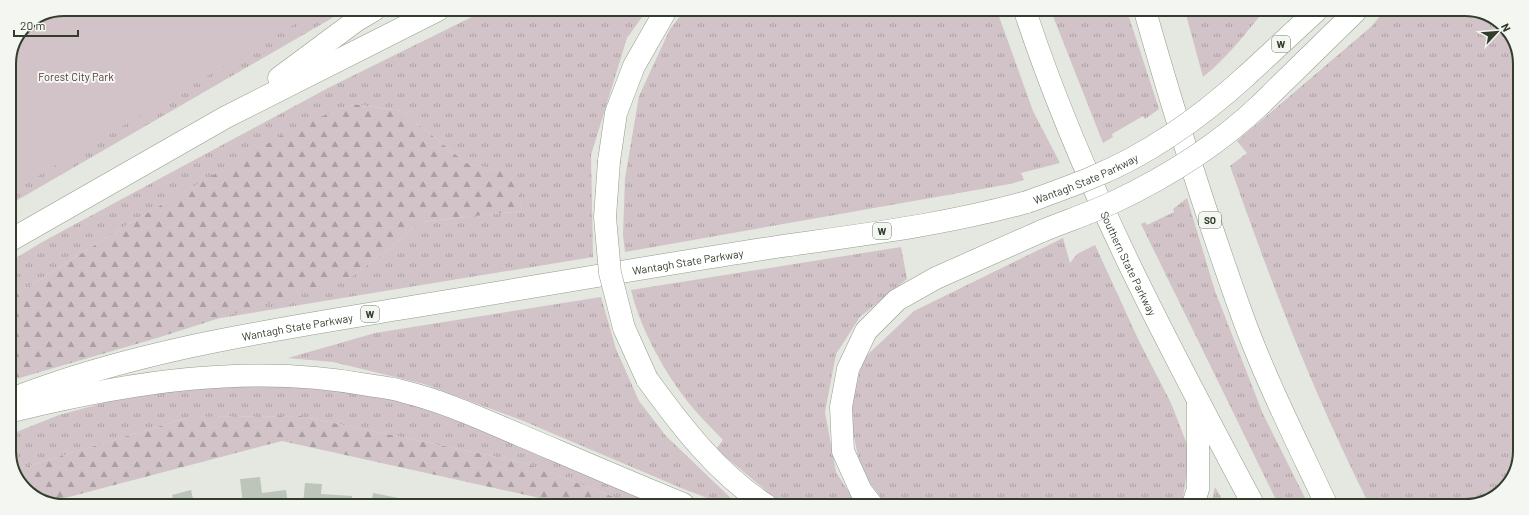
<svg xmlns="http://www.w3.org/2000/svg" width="1529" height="515" font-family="Barlow,sans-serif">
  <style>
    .grass { fill: url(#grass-tufts) }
    .forest { fill: url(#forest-firs) }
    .park { fill: #d1c3c7 }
    .building { fill: #bdc4b9 }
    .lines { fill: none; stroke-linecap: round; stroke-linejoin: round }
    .highway-casing { stroke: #929d8a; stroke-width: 23 }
    .highway { stroke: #fff; stroke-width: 22 }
    .highway-bridge-casing { stroke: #929d8a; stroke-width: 23; stroke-linecap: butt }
    .highway-bridge { stroke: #fff; stroke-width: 22 }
    .labels { text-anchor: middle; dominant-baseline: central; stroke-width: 4; stroke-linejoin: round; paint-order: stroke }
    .shield { fill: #f3f6f1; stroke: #6c7566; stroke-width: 1 }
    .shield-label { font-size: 10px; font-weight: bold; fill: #323e2b }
    .park-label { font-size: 11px; fill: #583a40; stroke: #f3f6f1 }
    .street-label { font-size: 11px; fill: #323e2b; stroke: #f3f6f1 }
    .rim { fill: none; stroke: #323e2b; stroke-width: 2 }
  </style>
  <defs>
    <pattern id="grass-tufts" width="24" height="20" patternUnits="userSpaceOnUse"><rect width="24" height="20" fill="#d1c3c7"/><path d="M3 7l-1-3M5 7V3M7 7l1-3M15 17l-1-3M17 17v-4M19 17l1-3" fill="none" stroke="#aaa0a2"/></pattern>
    <pattern id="forest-firs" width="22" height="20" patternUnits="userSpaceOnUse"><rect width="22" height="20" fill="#d1c3c7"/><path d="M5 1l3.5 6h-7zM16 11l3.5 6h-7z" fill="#aaa0a2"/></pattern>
  </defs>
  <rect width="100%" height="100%" fill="#e4e8e1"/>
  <!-- grass -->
  <path class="grass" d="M301 9 346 10 9 205V184Z
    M486 10H647L627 38 591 155 593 257 214 319 352 276 389 249 420 222 522 211 516 175 466 163 402 111 353 104 298 127 130 223 9 299V262L44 241 330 87Z
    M685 10 997 11 1033 111 1060 163 1021 173 1024 180 1010 184 625 252 623 235 625 178 639 96 670 29Z
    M1051 11H1127L1159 109 1145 119 1143 116 1112 134 1113 137 1103 143Z
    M1185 11H1264C1244 35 1227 58 1203 77Z
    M1383 12H1482L1508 30 1520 60 1517 468 1498 495 1465 506H1370C1314 396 1271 282 1230 166L1247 153 1237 141 1372 26Z
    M1187 198 1215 291 1263 414 1309 506H1279L1141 224 1145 222 1147 225 1174 212 1173 209Z
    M1063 238 1070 263 1077 254 1095 245 1139 341 1171 403 1190 452 1182 505H886L861 470 849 414 863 359 914 311Z
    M901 247 907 279 860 317 836 354 825 412 836 472 857 505H788L775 498 716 449 723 440C710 426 695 412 684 397 661 366 640 327 631 290Z
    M601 297 616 349 639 401 666 436 738 505H726L686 490 521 420 424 384 333 362 288 358 375 333Z
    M238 380 314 386 404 401 486 432 663 504H632L525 463 300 416 190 417 15 470 9 455V435L59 415 129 396Z
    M1215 487 1226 506 1211 505Z"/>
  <!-- forest -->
  <path class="forest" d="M353 104 402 111 466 163 517 175 522 211 420 222 389 249 352 276 157 338 9 381V299L130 223 298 126Z
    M300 416 525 463 632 504H567L282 441 46 503 21 485 15 470 190 417Z"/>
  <!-- park -->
  <path class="park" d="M64 9 319 10 9 193V61L25 25Z"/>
  <!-- building -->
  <path class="building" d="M260 477 262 493 286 490 288 504H243L240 479Z
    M305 483 322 484 321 494 352 496V504H303Z
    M191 490 194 503H174L172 495Z
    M373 493 419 502 418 504H371Z"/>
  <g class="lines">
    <defs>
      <g id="highway">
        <path id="s1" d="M1025 11C1082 184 1168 345 1254 506"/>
        <path d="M1145 11C1174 113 1206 215 1242 315 1265 379 1298 444 1327 506"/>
        <path d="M1246 76 1315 12"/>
        <path d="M279 78 357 20 374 10"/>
        <path d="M1261 104 1355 12"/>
        <path d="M609 161 616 113 634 66 666 10"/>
        <path d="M9 241 226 117 438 10"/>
        <path d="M647 379C681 426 717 473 766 505"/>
        <path id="s2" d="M9 400C135 350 272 330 405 308 528 288 652 266 776 247 860 235 945 225 1027 202"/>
        <path d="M16 410C131 382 250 363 368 385 380 387 393 388 405 392 446 402 484 420 522 436 576 459 629 482 683 504"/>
        <path d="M872 505 861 491 843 451 841 407 848 369 866 331 897 300 936 278 1042 231"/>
        <path d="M1193 505 1198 489V404"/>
      </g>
    </defs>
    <!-- highway casing -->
    <use href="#highway" class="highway-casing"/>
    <!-- highway -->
    <use href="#highway" class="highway"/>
    <defs>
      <g id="highway-bridge">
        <path d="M609 161 605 217 610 273 624 328 647 379"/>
        <path id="s3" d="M1027 202C1049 194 1072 186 1093 177 1149 154 1201 117 1246 76"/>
        <path d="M1042 231C1066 221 1091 213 1114 202 1167 177 1219 144 1261 104"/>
      </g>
    </defs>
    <!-- highway-bridge casing -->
    <use href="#highway-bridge" class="highway-bridge-casing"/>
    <!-- highway-bridge -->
    <use href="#highway-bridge" class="highway-bridge"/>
  </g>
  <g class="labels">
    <!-- shield labels -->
    <g class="shield">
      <rect x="1272" y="36" width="18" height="16" rx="3"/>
      <rect x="1199" y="212" width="22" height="16" rx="3"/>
      <rect x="873" y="223" width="18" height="16" rx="3"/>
      <rect x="361" y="306" width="18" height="16" rx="3"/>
    </g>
    <g class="shield-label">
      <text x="1281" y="44">W</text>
      <text x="1210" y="220">SO</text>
      <text x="882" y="231">W</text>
      <text x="370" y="314">W</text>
    </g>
    <!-- park labels -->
    <g class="park-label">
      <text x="76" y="76">Forest City Park</text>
    </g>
    <!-- street labels -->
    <g class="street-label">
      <text stroke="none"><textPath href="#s3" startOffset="63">Wantagh State Parkway</textPath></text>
      <text stroke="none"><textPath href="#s2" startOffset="694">Wantagh State Parkway</textPath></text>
      <text stroke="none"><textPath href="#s1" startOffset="273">Southern State Parkway</textPath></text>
      <text stroke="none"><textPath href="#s2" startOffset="298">Wantagh State Parkway</textPath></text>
    </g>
  </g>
  <!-- crop -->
  <path d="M0 0H1529V515H0ZM64 16H1465A48 48 0 0 1 1513 64V451A48 48 0 0 1 1465 499H64A48 48 0 0 1 16 451V64A48 48 0 0 1 64 16Z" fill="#f3f6f1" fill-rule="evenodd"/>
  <path class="rim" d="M64 16H1465A48 48 0 0 1 1513 64V451A48 48 0 0 1 1465 499H64A48 48 0 0 1 16 451V64A48 48 0 0 1 64 16Z"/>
  <!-- north arrow -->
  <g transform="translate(1497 32) rotate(64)" stroke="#f3f6f1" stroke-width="3" paint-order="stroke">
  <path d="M0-3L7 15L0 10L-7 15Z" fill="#323e2b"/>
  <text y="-6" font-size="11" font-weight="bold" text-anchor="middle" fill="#323e2b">N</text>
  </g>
  <!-- scale -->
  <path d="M14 30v6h64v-6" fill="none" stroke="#323e2b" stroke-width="2"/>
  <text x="20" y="30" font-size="12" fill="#323e2b" stroke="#f3f6f1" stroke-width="3" paint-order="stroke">20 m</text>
</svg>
